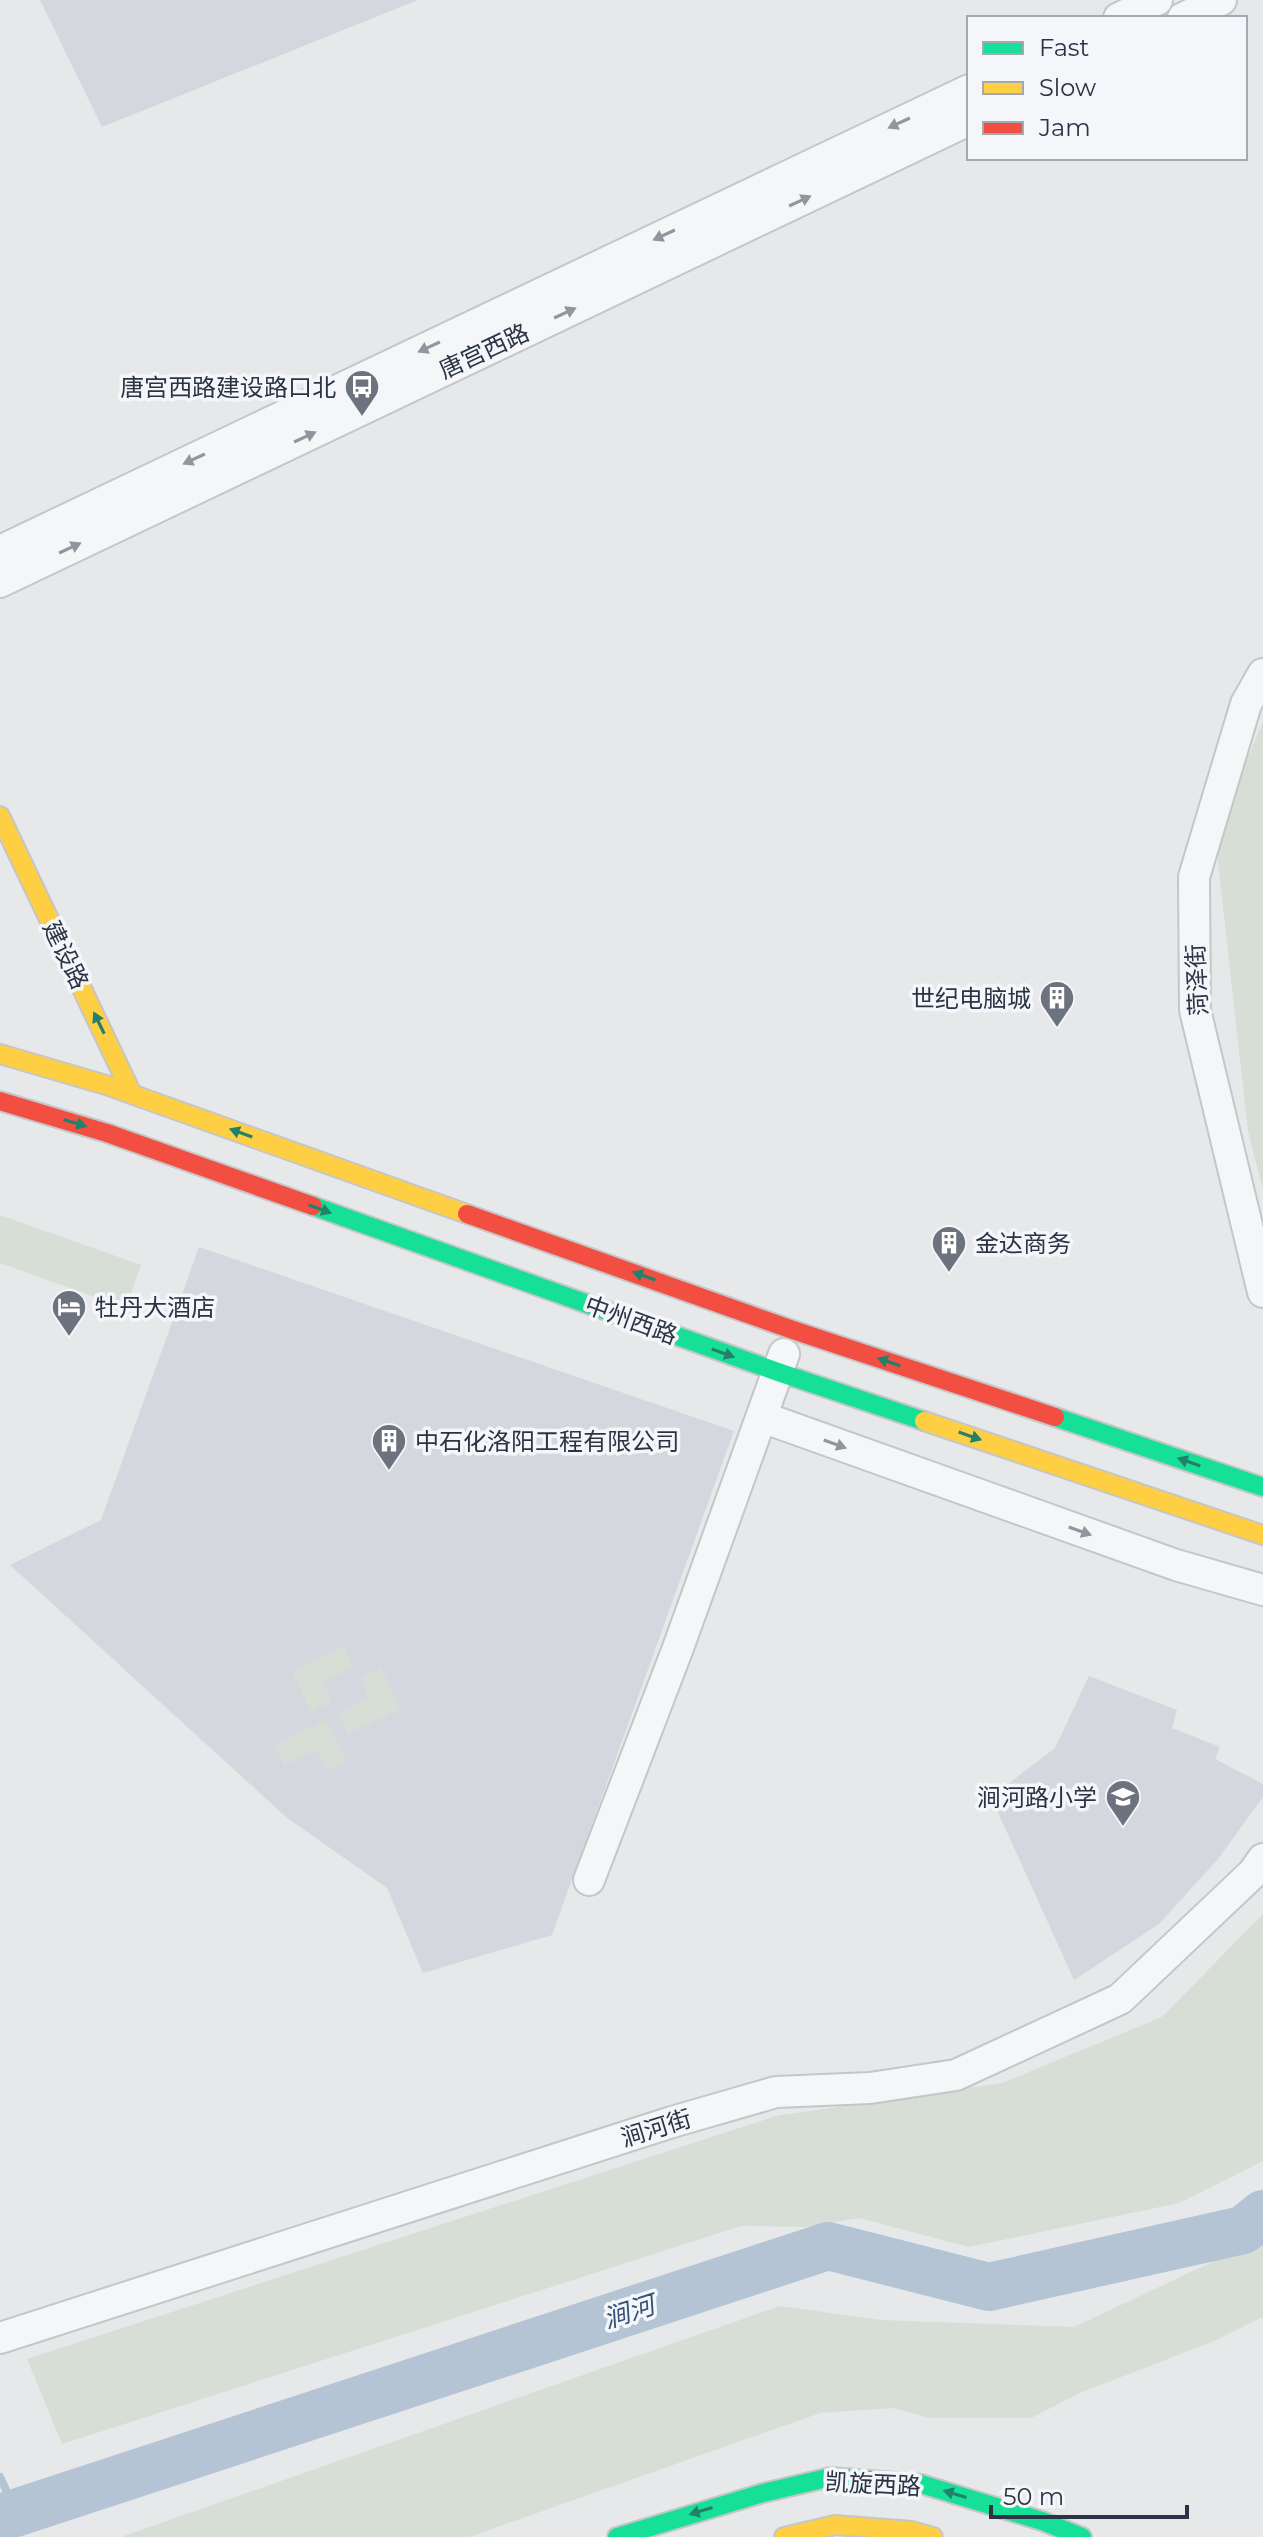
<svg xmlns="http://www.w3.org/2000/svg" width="1263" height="2537" font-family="Montserrat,'Noto Sans SC',sans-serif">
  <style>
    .built { fill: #d4d7dd }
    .green { fill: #d6ded6 }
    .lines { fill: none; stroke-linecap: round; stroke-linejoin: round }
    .stream { stroke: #b4c4d5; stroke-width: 8 }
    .river { stroke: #b4c4d5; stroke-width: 48 }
    .street-casing { stroke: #c4c6c8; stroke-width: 34 }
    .fast-casing { stroke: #c4c6c8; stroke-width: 22 }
    .slow-casing { stroke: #c4c6c8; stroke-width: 22 }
    .jam-casing { stroke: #c4c6c8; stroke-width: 22 }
    .street { stroke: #f5f6f7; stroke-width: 30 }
    .fast { stroke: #16e098; stroke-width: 18 }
    .slow { stroke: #ffcf43; stroke-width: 18 }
    .jam { stroke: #f24e42; stroke-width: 18 }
    .oneway { fill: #90959e }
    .oneway2 { fill: #22816a }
    .labels { text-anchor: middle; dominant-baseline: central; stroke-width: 7; stroke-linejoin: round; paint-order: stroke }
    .street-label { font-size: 24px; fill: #2b3445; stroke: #f4f6f9 }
    .poi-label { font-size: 24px; fill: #2b3445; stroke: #f4f6f9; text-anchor: end }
    .water-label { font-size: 26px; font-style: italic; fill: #34527a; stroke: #f4f6f9 }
  </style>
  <rect width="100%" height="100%" fill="#e6e8ea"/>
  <!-- built -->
  <path class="built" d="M40 0H418L102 127Z
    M199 1247 734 1431 552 1935 423 1973 387 1888 286 1817 10 1565 101 1520Z
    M1089 1676 1177 1710 1172 1728 1220 1747 1215 1759 1263 1784V1797L1218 1859 1159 1924 1074 1980 991 1797 1055 1748Z"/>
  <!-- green -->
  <path class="green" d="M1263 722V1190L1248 1131 1215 835Z
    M0 1215 141 1265 126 1308 0 1263Z
    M343 1647 353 1667 323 1681 332 1702 311 1712 292 1671Z
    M381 1668 401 1709 348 1734 338 1713 369 1698 360 1678Z
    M326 1720 346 1761 327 1770 317 1750 284 1765 274 1745Z
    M1263 1914V2161L1179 2203 969 2247 859 2218 805 2227 741 2226 62 2444 27 2359 776 2116 1002 2083 1162 2017Z
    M1263 2238V2317L1214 2341 1080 2393 1031 2418H930L893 2408 820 2413 469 2537H121L780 2306 881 2320 1074 2327Z"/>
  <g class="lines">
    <!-- stream -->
    <path class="stream" d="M0 2477 16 2512"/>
    <!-- river -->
    <path class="river" d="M0 2518 828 2246 989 2287 1243 2230 1263 2214"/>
    <defs>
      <path id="street" d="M1119 18 1157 0
        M1183 18 1221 0
        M0 551 969 90
        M0 582 969 120
        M1263 674 1246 704 1194 877 1195 1010 1263 1292
        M762 1417 1176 1565 1263 1590
        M589 1880 678 1648 784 1354
        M0 2338 672 2122 776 2092 870 2088 956 2075 1120 1999 1253 1873 1263 1859"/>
      <path id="fast" d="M313 1206 778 1372 924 1421
        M1055 1417 1263 1487
        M617 2537 763 2493 831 2477 921 2484 1042 2521 1082 2537"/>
      <path id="slow" d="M0 816 132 1094
        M0 1054 106 1085 467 1214
        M924 1421 1263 1535
        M784 2537 835 2525 912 2531 933 2537"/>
      <path id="jam" d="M0 1101 107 1133 313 1206
        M467 1214 793 1330 1055 1417"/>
    </defs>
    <!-- street casing -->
    <use href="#street" class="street-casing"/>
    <!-- fast casing -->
    <use href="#fast" class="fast-casing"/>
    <!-- slow casing -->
    <use href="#slow" class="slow-casing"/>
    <!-- jam casing -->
    <use href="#jam" class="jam-casing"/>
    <!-- street -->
    <use href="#street" class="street"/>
    <!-- fast -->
    <use href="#fast" class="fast"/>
    <!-- slow -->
    <use href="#slow" class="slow"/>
    <!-- jam -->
    <use href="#jam" class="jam"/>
  </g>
  <!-- one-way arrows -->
  <defs><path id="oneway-solid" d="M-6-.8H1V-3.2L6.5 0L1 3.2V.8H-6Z" transform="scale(2)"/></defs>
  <g class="oneway">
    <use href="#oneway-solid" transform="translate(899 123) rotate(155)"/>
    <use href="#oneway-solid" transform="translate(800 201) rotate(-25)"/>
    <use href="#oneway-solid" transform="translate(664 235) rotate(155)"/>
    <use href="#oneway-solid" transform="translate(565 313) rotate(-25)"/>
    <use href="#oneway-solid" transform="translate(429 347) rotate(155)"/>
    <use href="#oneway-solid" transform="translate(305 437) rotate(-25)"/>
    <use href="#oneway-solid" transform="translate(194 459) rotate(155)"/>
    <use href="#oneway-solid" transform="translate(70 548) rotate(-25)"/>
    <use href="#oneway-solid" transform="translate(835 1444) rotate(20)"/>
    <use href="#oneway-solid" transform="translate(1080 1531) rotate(20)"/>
  </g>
  <g class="oneway2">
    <use href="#oneway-solid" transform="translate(99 1023) rotate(-116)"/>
    <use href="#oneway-solid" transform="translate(75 1123) rotate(17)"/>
    <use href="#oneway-solid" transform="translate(241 1133) rotate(-160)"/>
    <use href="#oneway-solid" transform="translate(320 1209) rotate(20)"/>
    <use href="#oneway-solid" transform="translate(644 1276) rotate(-160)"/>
    <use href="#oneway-solid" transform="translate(723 1353) rotate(20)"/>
    <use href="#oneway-solid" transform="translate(889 1362) rotate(-161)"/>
    <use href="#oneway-solid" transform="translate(970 1436) rotate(19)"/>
    <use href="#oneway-solid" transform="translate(1189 1462) rotate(-161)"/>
    <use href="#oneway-solid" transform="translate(955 2494) rotate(-163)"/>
    <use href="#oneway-solid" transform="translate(701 2511) rotate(163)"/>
  </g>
  <!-- icons -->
  <defs>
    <symbol id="bus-pin" viewBox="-11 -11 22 30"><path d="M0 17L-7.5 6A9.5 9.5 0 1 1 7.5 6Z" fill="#6c737f" stroke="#f4f6f9"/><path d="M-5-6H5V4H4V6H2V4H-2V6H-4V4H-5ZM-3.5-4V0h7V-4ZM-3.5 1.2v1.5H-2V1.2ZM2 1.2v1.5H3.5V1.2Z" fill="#fff"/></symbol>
    <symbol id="building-pin" viewBox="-11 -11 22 30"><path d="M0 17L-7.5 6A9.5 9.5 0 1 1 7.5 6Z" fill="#6c737f" stroke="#f4f6f9"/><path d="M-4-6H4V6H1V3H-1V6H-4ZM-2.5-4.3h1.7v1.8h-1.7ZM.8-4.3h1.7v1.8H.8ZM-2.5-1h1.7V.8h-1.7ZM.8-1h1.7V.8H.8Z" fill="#fff"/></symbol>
    <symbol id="hotel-pin" viewBox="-11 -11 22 30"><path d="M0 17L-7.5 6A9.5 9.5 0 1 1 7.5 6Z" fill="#6c737f" stroke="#f4f6f9"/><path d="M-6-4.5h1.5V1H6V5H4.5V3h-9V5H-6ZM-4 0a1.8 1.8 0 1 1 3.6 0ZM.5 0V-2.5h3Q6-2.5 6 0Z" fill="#fff"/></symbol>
    <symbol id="school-pin" viewBox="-11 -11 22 30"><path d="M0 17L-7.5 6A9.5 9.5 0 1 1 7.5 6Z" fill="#6c737f" stroke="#f4f6f9"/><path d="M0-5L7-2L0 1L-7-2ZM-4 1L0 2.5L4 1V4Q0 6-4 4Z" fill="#fff"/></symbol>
  </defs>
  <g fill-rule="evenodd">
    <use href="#bus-pin" x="342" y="367" width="40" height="54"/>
    <use href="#building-pin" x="1037" y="978" width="40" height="54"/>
    <use href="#building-pin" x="929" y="1223" width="40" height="54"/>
    <use href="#hotel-pin" x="49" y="1287" width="40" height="54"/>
    <use href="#building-pin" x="369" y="1421" width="40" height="54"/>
    <use href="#school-pin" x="1103" y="1777" width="40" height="54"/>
  </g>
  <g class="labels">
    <!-- street labels -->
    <g class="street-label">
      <text transform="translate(484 351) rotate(-25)">唐宫西路</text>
      <text transform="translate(66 955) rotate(64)">建设路</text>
      <text transform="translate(1197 980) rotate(-93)">菏泽街</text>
      <text transform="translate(631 1320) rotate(20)">中州西路</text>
      <text transform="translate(656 2128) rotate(-17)">涧河街</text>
      <text transform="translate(873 2484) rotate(3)">凯旋西路</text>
    </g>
    <!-- poi labels -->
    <g class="poi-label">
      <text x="336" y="387">唐宫西路建设路口北</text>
      <text x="1031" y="998">世纪电脑城</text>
      <text x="975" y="1243" text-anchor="start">金达商务</text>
      <text x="95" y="1307" text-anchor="start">牡丹大酒店</text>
      <text x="415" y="1441" text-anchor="start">中石化洛阳工程有限公司</text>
      <text x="1097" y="1797">涧河路小学</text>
    </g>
    <!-- water labels -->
    <g class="water-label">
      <text transform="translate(629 2312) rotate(-18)">涧河</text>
    </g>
  </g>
  <!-- legend -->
  <rect x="967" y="16" width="280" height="144" fill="#f4f6f9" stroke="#a4a8b1" stroke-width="2"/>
  <rect x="983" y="42" width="40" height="12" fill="#16e098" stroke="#a4a8b1" stroke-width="2"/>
  <text x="1039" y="56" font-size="24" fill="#2b3445">Fast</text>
  <rect x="983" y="82" width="40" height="12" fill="#ffcf43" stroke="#a4a8b1" stroke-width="2"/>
  <text x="1039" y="96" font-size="24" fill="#2b3445">Slow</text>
  <rect x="983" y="122" width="40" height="12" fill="#f24e42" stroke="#a4a8b1" stroke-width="2"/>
  <text x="1039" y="136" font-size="24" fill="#2b3445">Jam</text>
  <!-- scale -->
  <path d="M991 2505v12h196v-12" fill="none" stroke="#2b3445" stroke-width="4"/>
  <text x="1003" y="2505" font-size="24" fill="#2b3445" stroke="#f4f6f9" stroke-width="6" paint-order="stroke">50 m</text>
</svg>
